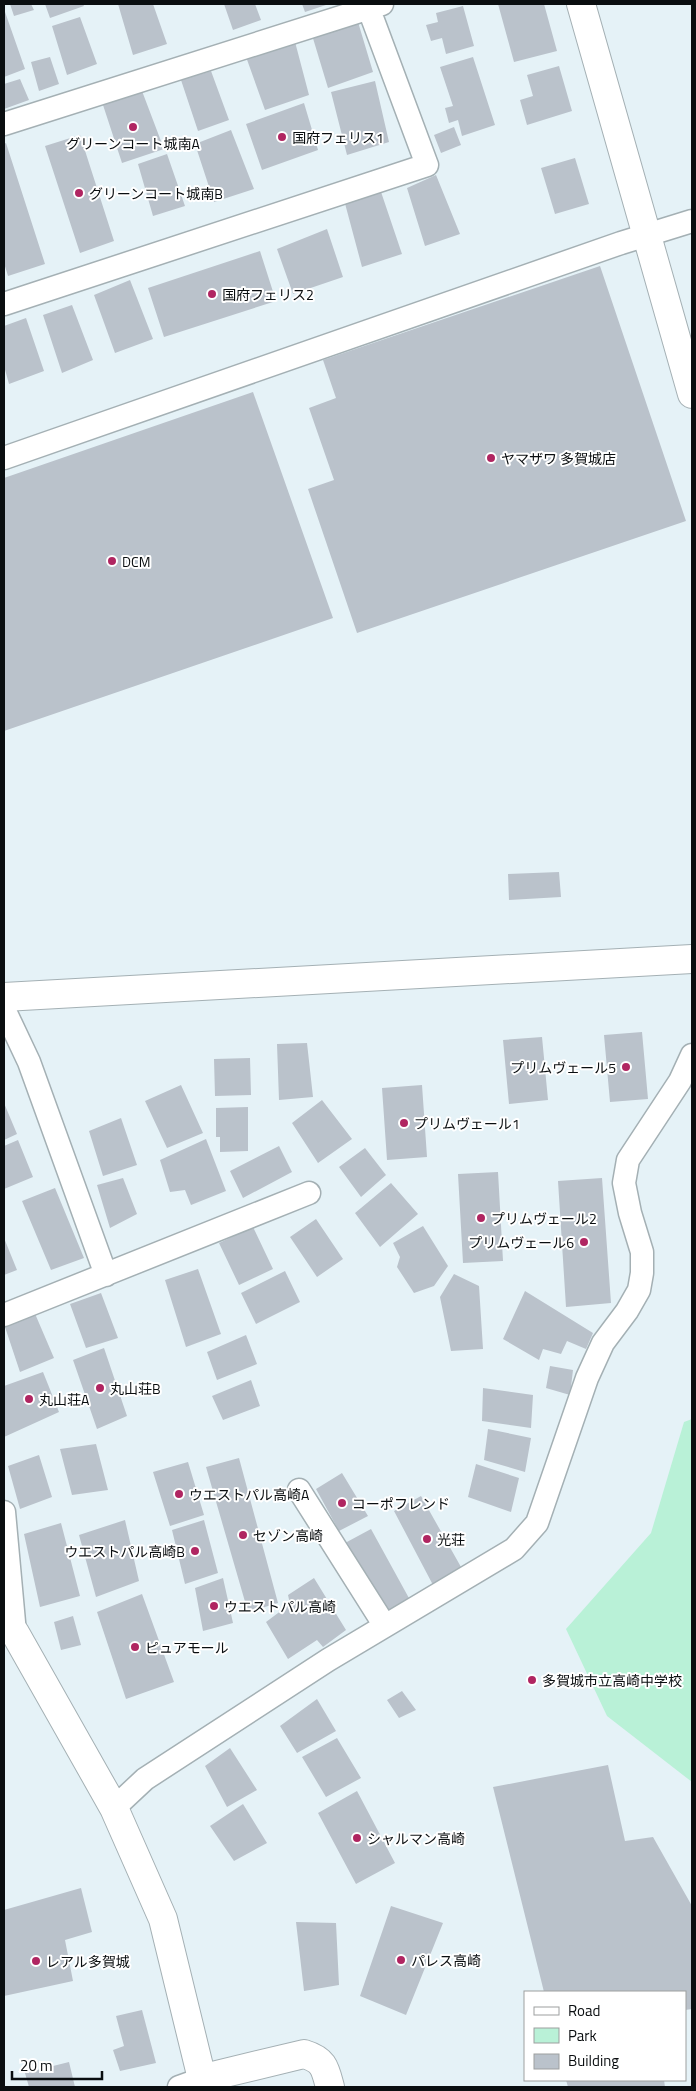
<svg xmlns="http://www.w3.org/2000/svg" width="696" height="2091" font-family="'Titillium Web','Noto Sans JP',sans-serif">
  <style>
    .green { fill: #b9f1d7 }
    .building { fill: #bac2cb }
    .lines { fill: none; stroke-linecap: round; stroke-linejoin: round }
    .street-casing { stroke: #a4b0b4; stroke-width: 25 }
    .secondary-casing { stroke: #a4b0b4; stroke-width: 30 }
    .street { stroke: #fff; stroke-width: 22 }
    .secondary { stroke: #fff; stroke-width: 28 }
    .poi-dot { fill: #b02561; stroke: #fff; stroke-width: 2 }
    .labels { text-anchor: middle; dominant-baseline: central; stroke-width: 4; stroke-linejoin: round; paint-order: stroke }
    .poi-label { font-size: 14px; fill: #0a0e10; stroke: #fff; text-anchor: start }
  </style>
  <rect width="100%" height="100%" fill="#e5f2f7"/>
  <!-- green -->
  <path class="green" d="M692 1419V1782L607 1716 566 1629 651 1533 684 1422Z"/>
  <!-- building -->
  <path class="building" d="M10 4H31L34 10 14 16Z
    M45 4H83L84 6 50 18Z
    M118 4H153L167 44 133 55Z
    M224 4H255L261 20 233 30Z
    M302 4H329L305 12Z
    M498 4H544L557 51 514 62Z
    M463 6 474 46 446 54 442 38 431 41 426 25 438 22 436 13Z
    M4 9 25 69 4 77Z
    M80 17 97 64 67 75 52 26Z
    M358 22 373 72 328 88 312 35Z
    M294 38 309 95 265 110 245 54Z
    M50 57 59 84 39 91 31 62Z
    M473 57 495 125 462 136 458 120 449 123 445 108 453 106 440 67Z
    M559 66 572 111 527 125 520 100 533 96 527 75Z
    M211 71 229 120 198 131 181 80Z
    M20 79 29 100 4 109V84Z
    M375 81 389 142 347 155 331 92Z
    M142 91 164 149 122 163 103 105Z
    M304 103 318 150 262 170 246 124Z
    M454 127 461 145 441 153 434 135Z
    M231 130 254 189 214 202 195 144Z
    M80 135 114 241 80 253 45 146Z
    M6 143 45 264 8 276 4 263V144Z
    M167 154 185 206 153 216 138 164Z
    M575 158 589 204 555 214 541 168Z
    M436 175 460 234 425 246 407 188Z
    M378 183 402 254 362 267 343 196Z
    M327 229 343 277 293 294 277 249Z
    M260 251 276 301 164 337 148 288Z
    M600 266 686 521 357 633 308 489 334 480 309 408 336 398 323 360Z
    M130 280 153 339 115 353 94 295Z
    M72 305 93 360 62 373 43 315Z
    M26 318 44 371 9 384 4 366V326Z
    M253 392 333 618 4 731V478Z
    M559 872 561 897 509 900 508 874Z
    M642 1032 648 1099 610 1102 604 1035Z
    M542 1037 548 1100 509 1104 503 1040Z
    M307 1043 313 1097 279 1100 277 1044Z
    M250 1058 251 1095 215 1096 214 1059Z
    M181 1085 203 1133 167 1148 145 1101Z
    M422 1085 427 1157 387 1160 382 1088Z
    M322 1100 352 1139 318 1163 292 1123Z
    M4 1103 17 1134 4 1140Z
    M248 1107V1151L220 1152V1137H216V1108Z
    M121 1118 137 1165 103 1176 89 1131Z
    M206 1139 226 1191 191 1205 185 1190 170 1192 160 1160Z
    M18 1140 33 1177 4 1189V1146Z
    M279 1146 292 1172 243 1198 230 1171Z
    M365 1148 386 1175 361 1197 339 1167Z
    M498 1172 503 1261 463 1263 458 1174Z
    M123 1178 137 1214 110 1228 97 1185Z
    M602 1178 611 1303 566 1307 558 1181Z
    M391 1183 418 1214 380 1247 355 1213Z
    M55 1188 84 1258 51 1270 22 1201Z
    M316 1219 343 1259 317 1277 290 1237Z
    M423 1226 448 1266 434 1286 414 1293 397 1267 400 1257 393 1243Z
    M253 1227 273 1269 239 1285 219 1243Z
    M4 1238 17 1270 4 1275Z
    M198 1269 221 1334 186 1347 165 1280Z
    M285 1271 300 1302 256 1324 241 1293Z
    M454 1274 479 1286 483 1349 451 1351 440 1297Z
    M525 1291 593 1333 586 1349 567 1341 561 1354 543 1349 539 1360 503 1339Z
    M101 1293 118 1338 86 1348 70 1304Z
    M33 1309 54 1358 20 1372 4 1324Z
    M246 1335 257 1364 217 1380 207 1352Z
    M104 1348 127 1416 97 1429 73 1360Z
    M550 1366 573 1370 570 1395 546 1388Z
    M43 1372 59 1412 4 1437V1386Z
    M251 1380 260 1406 223 1420 212 1396Z
    M483 1388 533 1395 531 1428 482 1421Z
    M488 1429 531 1438 525 1472 484 1460Z
    M96 1444 108 1490 72 1495 60 1449Z
    M39 1455 52 1497 20 1509 8 1466Z
    M239 1458 278 1603 248 1612 206 1467Z
    M188 1462 204 1515 170 1526 153 1472Z
    M476 1464 519 1478 511 1512 468 1497Z
    M342 1473 368 1516 339 1531 316 1489Z
    M421 1496 461 1567 433 1585 394 1511Z
    M125 1520 139 1581 96 1597 79 1535Z
    M204 1520 218 1573 185 1584 172 1530Z
    M61 1523 80 1596 40 1607 24 1534Z
    M371 1529 410 1600 386 1614 345 1543Z
    M223 1578 233 1623 203 1631 195 1588Z
    M314 1578 346 1630 323 1647 317 1640 288 1659 266 1622 290 1604 288 1595Z
    M142 1594 174 1682 126 1699 97 1612Z
    M73 1616 81 1645 61 1650 54 1622Z
    M402 1691 416 1710 399 1718 387 1700Z
    M317 1699 336 1731 297 1753 280 1726Z
    M337 1738 361 1778 326 1797 302 1757Z
    M230 1748 257 1790 227 1807 205 1766Z
    M608 1765 625 1841 653 1837 692 1906V2009L685 2010V1992H544L493 1787Z
    M357 1791 395 1863 356 1884 318 1813Z
    M243 1804 267 1843 234 1861 210 1826Z
    M81 1888 92 1932 65 1940 73 1981 4 1996V1910Z
    M391 1906 443 1923 406 2015 360 1996Z
    M296 1922 336 1923 339 1985 304 1991Z
    M142 2010 156 2063 120 2071 113 2050 124 2046 116 2016Z
    M69 2062 75 2087H29L25 2073Z
    M566 2080H664L665 2087H568Z"/>
  <g class="lines">
    <defs>
      <path id="street" d="M4 124 382 4
        M4 304 427 165 367 4
        M4 458 621 243 692 221
        M4 1009 29 1062 106 1275
        M4 1315 309 1193
        M299 1490 385 1626
        M4 1512 15 1633
        M114 1808 145 1779 328 1660 514 1549 537 1523 587 1378 603 1343 627 1311 639 1290 642 1273V1252L630 1213 624 1183 628 1160 680 1081 692 1055
        M179 2087 204 2078"/>
      <path id="secondary" d="M581 4 692 394
        M4 997 692 959
        M4 1617 15 1633 114 1808 163 1919 204 2087
        M204 2078 304 2054C324 2060 325 2068 330 2087"/>
    </defs>
    <!-- street casing -->
    <use href="#street" class="street-casing"/>
    <!-- secondary casing -->
    <use href="#secondary" class="secondary-casing"/>
    <!-- street -->
    <use href="#street" class="street"/>
    <!-- secondary -->
    <use href="#secondary" class="secondary"/>
  </g>
  <!-- markers -->
  <g class="poi-dot">
    <circle cx="133" cy="127" r="5"/>
    <circle cx="282" cy="137" r="5"/>
    <circle cx="79" cy="193" r="5"/>
    <circle cx="212" cy="294" r="5"/>
    <circle cx="491" cy="458" r="5"/>
    <circle cx="112" cy="561" r="5"/>
    <circle cx="626" cy="1067" r="5"/>
    <circle cx="404" cy="1123" r="5"/>
    <circle cx="481" cy="1218" r="5"/>
    <circle cx="584" cy="1242" r="5"/>
    <circle cx="100" cy="1388" r="5"/>
    <circle cx="29" cy="1399" r="5"/>
    <circle cx="179" cy="1494" r="5"/>
    <circle cx="342" cy="1503" r="5"/>
    <circle cx="243" cy="1535" r="5"/>
    <circle cx="427" cy="1539" r="5"/>
    <circle cx="195" cy="1551" r="5"/>
    <circle cx="214" cy="1606" r="5"/>
    <circle cx="135" cy="1647" r="5"/>
    <circle cx="532" cy="1680" r="5"/>
    <circle cx="357" cy="1838" r="5"/>
    <circle cx="401" cy="1960" r="5"/>
    <circle cx="36" cy="1961" r="5"/>
  </g>
  <g class="labels">
    <!-- poi labels -->
    <g class="poi-label">
      <text x="292" y="137">国府フェリス1</text>
      <text x="133" y="143" text-anchor="middle">グリーンコート城南A</text>
      <text x="89" y="193">グリーンコート城南B</text>
      <text x="222" y="294">国府フェリス2</text>
      <text x="501" y="458">ヤマザワ 多賀城店</text>
      <text x="122" y="561">DCM</text>
      <text x="616" y="1067" text-anchor="end">プリムヴェール5</text>
      <text x="414" y="1123">プリムヴェール1</text>
      <text x="491" y="1218">プリムヴェール2</text>
      <text x="574" y="1242" text-anchor="end">プリムヴェール6</text>
      <text x="110" y="1388">丸山荘B</text>
      <text x="39" y="1399">丸山荘A</text>
      <text x="189" y="1494">ウエストパル高崎A</text>
      <text x="352" y="1503">コーポフレンド</text>
      <text x="253" y="1535">セゾン高崎</text>
      <text x="437" y="1539">光荘</text>
      <text x="185" y="1551" text-anchor="end">ウエストパル高崎B</text>
      <text x="224" y="1606">ウエストパル高崎</text>
      <text x="145" y="1647">ピュアモール</text>
      <text x="542" y="1680">多賀城市立高崎中学校</text>
      <text x="367" y="1838">シャルマン高崎</text>
      <text x="411" y="1960">パレス高崎</text>
      <text x="46" y="1961">レアル多賀城</text>
    </g>
  </g>
  <!-- border -->
  <rect width="696" height="2091" fill="none" stroke="#0a0e10" stroke-width="10"/>
  <!-- legend -->
  <rect x="524" y="1991" width="162" height="90" fill="#ffffff" stroke="#9d9f9f"/>
  <rect x="534" y="2007" width="25" height="8" fill="#ffffff" stroke="#9d9f9f"/>
  <text x="568" y="2016" font-size="15" fill="#0a0e10">Road</text>
  <rect x="534" y="2028" width="25" height="15" fill="#b9f1d7" stroke="#9d9f9f"/>
  <text x="568" y="2041" font-size="15" fill="#0a0e10">Park</text>
  <rect x="534" y="2054" width="25" height="15" fill="#bac2cb" stroke="#9d9f9f"/>
  <text x="568" y="2066" font-size="15" fill="#0a0e10">Building</text>
  <!-- scale -->
  <path d="M12 2071v8h90v-8" fill="none" stroke="#0a0e10" stroke-width="2.5"/>
  <text x="20" y="2071" font-size="15" fill="#0a0e10" stroke="#ffffff" stroke-width="4" paint-order="stroke">20 m</text>
</svg>
